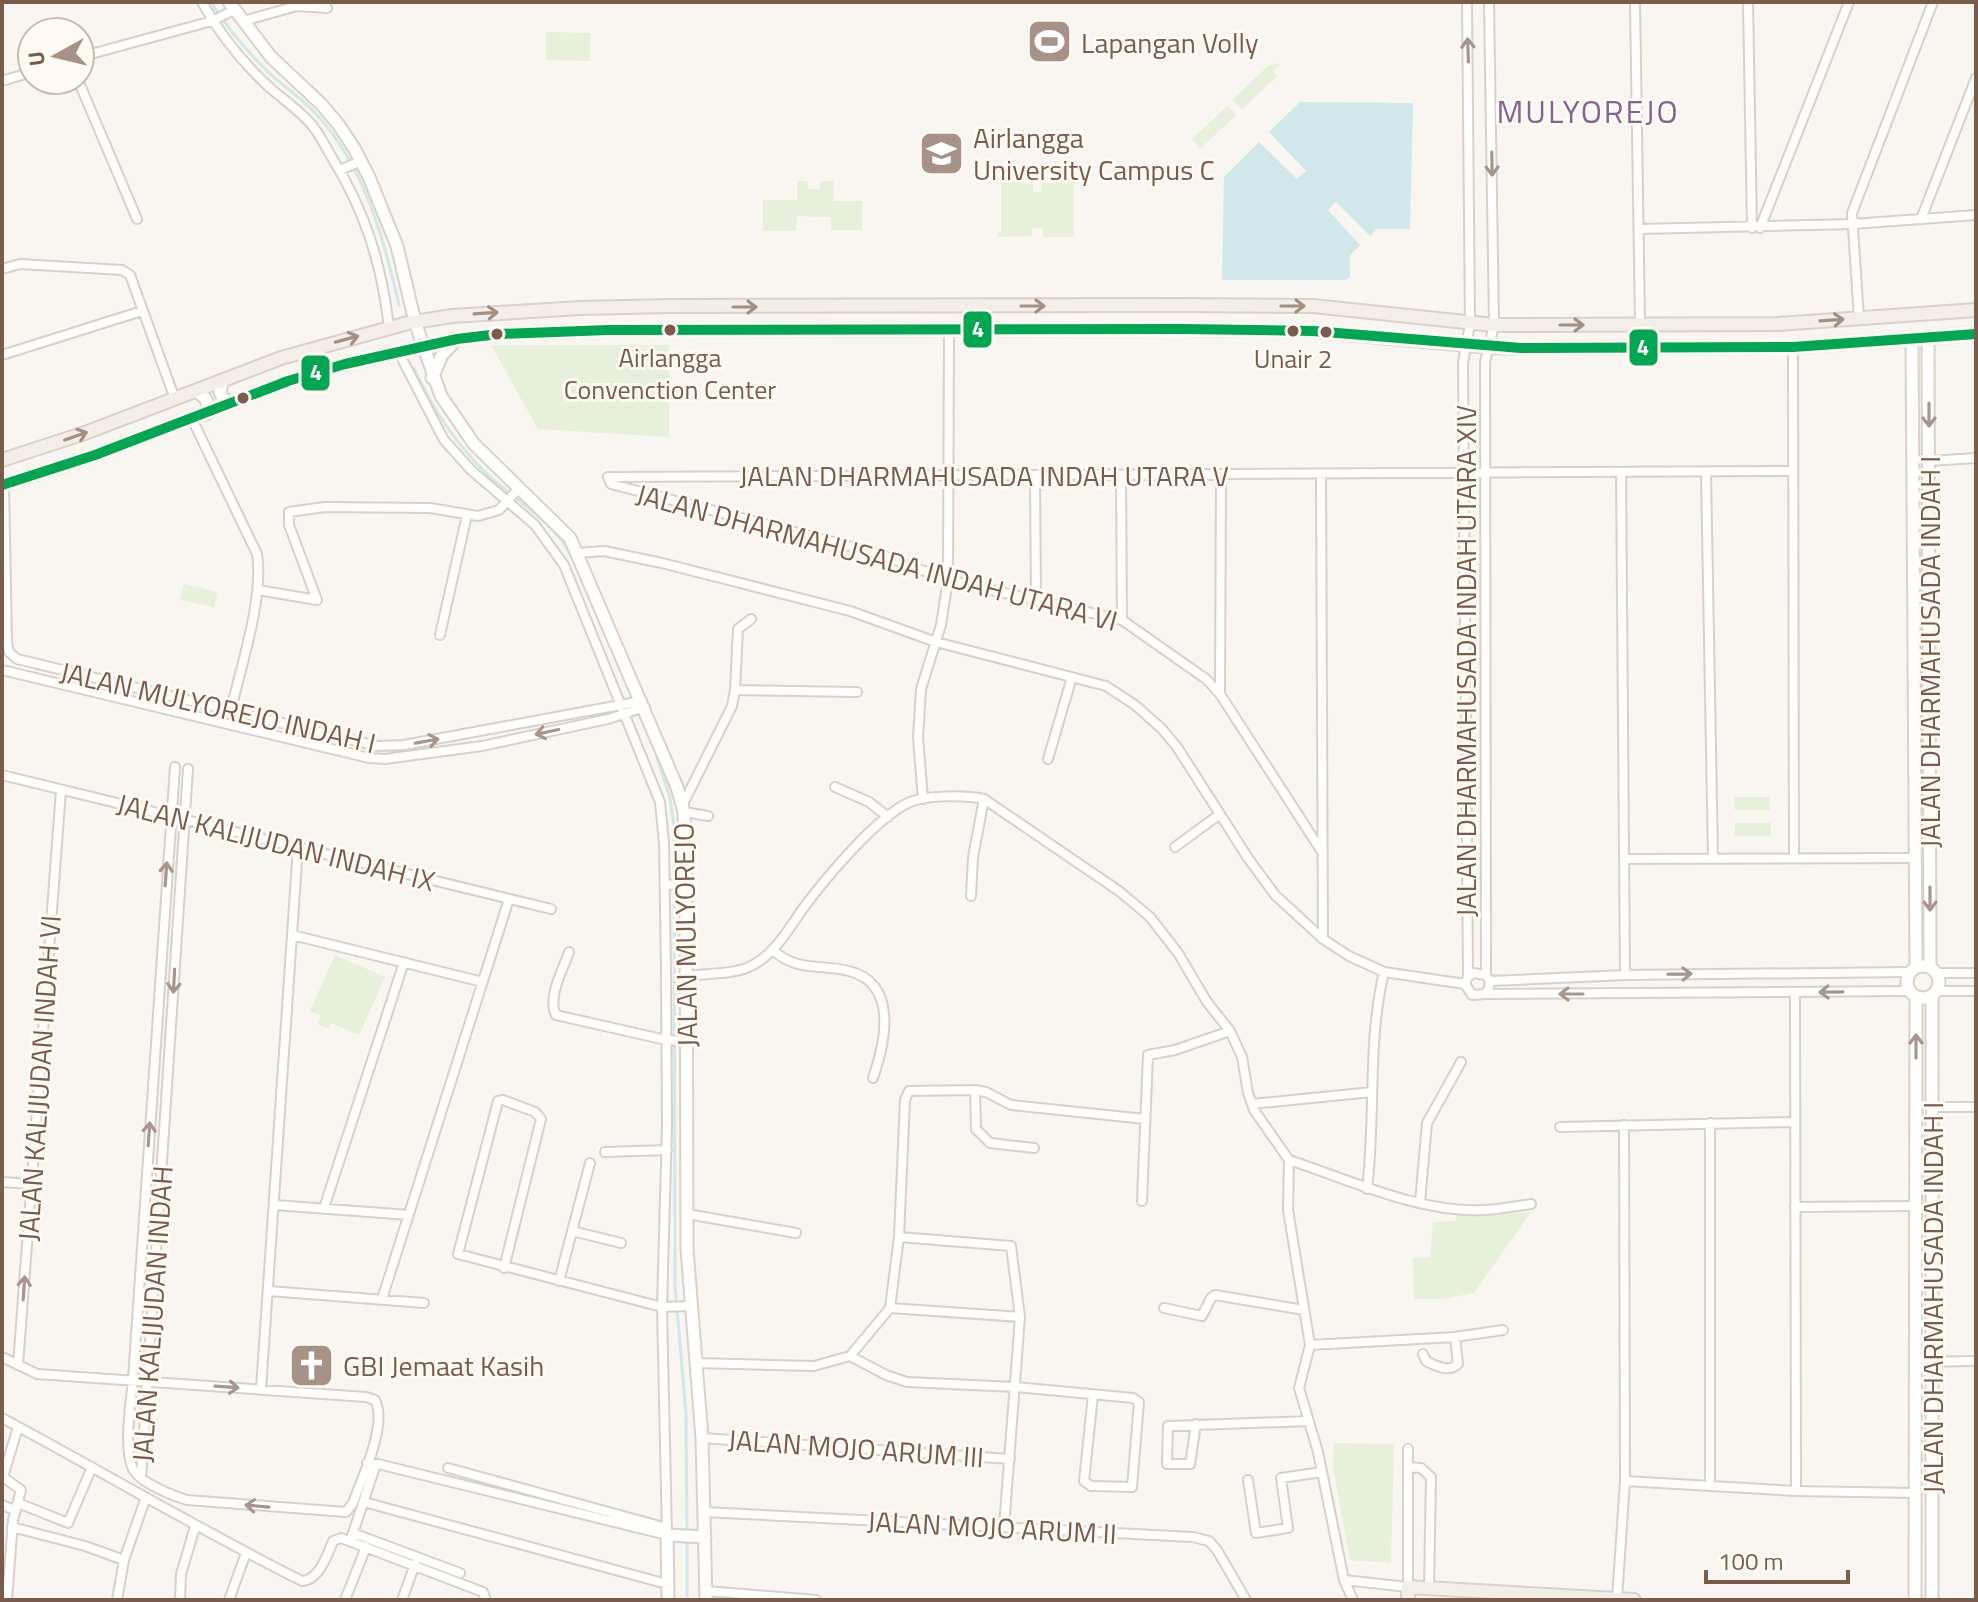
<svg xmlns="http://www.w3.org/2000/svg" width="1978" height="1602" font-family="'Titillium Web',sans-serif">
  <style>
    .green { fill: #e7f0db }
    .water { fill: #d0e8ea }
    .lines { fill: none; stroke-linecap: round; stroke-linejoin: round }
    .stream { stroke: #d0e8ea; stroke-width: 3 }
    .street-casing { stroke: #d7d1cb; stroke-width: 12 }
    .secondary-casing { stroke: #d9d2cb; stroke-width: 15 }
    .primary-casing { stroke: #dad1cc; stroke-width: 16 }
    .street { stroke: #fefefd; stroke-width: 8 }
    .secondary { stroke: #fefefd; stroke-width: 11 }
    .primary { stroke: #f3eee8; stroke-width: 12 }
    .bus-1-casing { stroke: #fffaf3; stroke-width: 16 }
    .bus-1 { stroke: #00a651; stroke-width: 10 }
    .oneway { stroke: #a8958b }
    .oneway2 { stroke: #a48f83 }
    .bus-dot { fill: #7a5c4d; stroke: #fffaf3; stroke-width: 3 }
    .labels { text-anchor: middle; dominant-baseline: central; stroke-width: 6; stroke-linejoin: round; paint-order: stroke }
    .bus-label { font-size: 26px; fill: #7a5c4d; stroke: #fffaf3 }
    .poi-label { font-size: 28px; fill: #7a5c4d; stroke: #fffaf3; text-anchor: start }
    .street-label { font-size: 28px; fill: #7a5c4d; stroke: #fffaf3 }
    .quarter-label { font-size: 32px; letter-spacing: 2px; fill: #846695; stroke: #fffaf3 }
    .line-badge { stroke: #fffaf3; stroke-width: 3 }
    .badge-label { font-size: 22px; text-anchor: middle; font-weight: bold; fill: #fff }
  </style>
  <rect width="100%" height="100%" fill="#f9f5f0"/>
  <!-- green -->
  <path class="green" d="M546 32 590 33V61L546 60Z
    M1278 63 1280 65 1273 71 1277 76 1242 110 1232 100 1268 66Z
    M1227 106 1236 115 1200 149 1192 139Z
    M1051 175H1056L1057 179 1074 178V237H1043V228H1032V236L998 237V233L1001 232V178H1021V184H1033V192H1041L1042 183H1051Z
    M797 181H807L808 189H820L821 181H833L834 201H862V230H831V217L797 216 796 231H763V200H797Z
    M491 345H669V437L538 429Z
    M184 584 217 592 214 607 180 600Z
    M1734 797H1770V810H1735Z
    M1735 823H1771V836H1735Z
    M335 955 385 977 359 1035 332 1023 328 1029 318 1024 321 1016 310 1011Z
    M1531 1212 1474 1293 1442 1299H1414L1413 1258 1430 1257 1433 1222 1456 1221 1457 1215 1473 1216Z
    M1334 1443 1394 1444 1391 1563 1350 1560 1333 1467Z"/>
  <!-- water -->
  <path class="water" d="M1300 102 1413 103 1410 229H1377L1370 236 1336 202 1328 210 1360 245 1350 255V277L1345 280H1222L1224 177 1259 142 1297 179 1306 171 1269 132Z"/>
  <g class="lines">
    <!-- stream -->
    <path class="stream" d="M211 2C226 26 245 49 265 69 281 85 301 97 316 114 364 165 384 239 399 305
      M414 368C432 408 455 443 487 474 511 497 545 516 564 544 570 552 574 562 579 571
      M654 747 670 798 674 826 675 1285 686 1414 687 1532
      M687 1540V1600"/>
    <defs>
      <path id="street" d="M202 2C220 35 243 63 270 88 284 100 300 111 312 125 319 134 325 145 331 156 365 210 382 265 389 328
        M1467 2 1470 324 1463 363 1468 977 1465 984 1472 995 1485 994C1491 987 1491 982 1486 975L1473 973 1468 977
        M1635 2 1640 324
        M1748 2 1752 228
        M243 21 297 6 327 8
        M80 57 212 21 234 10
        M78 80 137 219
        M2 81 32 72
        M340 170 361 161
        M1921 219 1976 78
        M1760 228 1849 2
        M1639 229 1852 224 1976 215
        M2 269 20 264 122 270 130 275 175 399
        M1859 318 1852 213 1933 2
        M1793 347 1794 858
        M2 355 142 311
        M192 419 257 554C264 598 241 666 231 710
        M1929 461 1976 458
        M1621 472 1625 975
        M1706 472 1713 859
        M1321 474 1323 939
        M1121 475 1122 620
        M1035 477 1036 601
        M4 485 7 642 9 652 17 659 377 746 404 745 642 701
        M578 553 604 551 662 563 850 611 936 642 1106 686 1135 705 1162 729 1177 747 1248 858 1275 895 1323 939 1349 956 1384 972 1465 984
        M258 590 317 600 289 525V512L325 507 430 508 478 516 499 510 519 488
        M440 635 467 515
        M2 670 369 758 385 759 482 746 608 719 645 707
        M735 690 857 692
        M1220 694 1221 475
        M1048 759 1072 677
        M2 775 551 909
        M835 787 869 802 888 817
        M923 799 918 738 921 689 941 625 948 580 949 329
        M682 806 732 706 735 690 738 629 751 619
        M684 812 708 816
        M1175 847 1220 814
        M1322 852 1220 694 1206 679 1122 620 948 580 879 554 611 484 608 477 1793 471
        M1624 859 1915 858
        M665 885 686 884
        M971 896 973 857 984 799
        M292 935 483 982
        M773 950C796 972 821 964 849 971 899 984 885 1043 873 1078
        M569 952C563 970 547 997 556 1015L666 1040 687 1041
        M1937 973H1976
        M1486 975 1485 362 1494 325 1489 2
        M686 976C707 973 735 975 753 965 775 953 788 930 802 910 824 880 876 817 910 802 927 795 966 795 984 799L1119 891 1150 917 1178 953 1207 1002 1230 1031 1242 1057 1248 1093 1254 1110 1289 1160
        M1490 981 1625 975 1909 972
        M1936 991H1976
        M1795 992 1796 1491
        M1485 994 1909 991
        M975 1090 976 1129 990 1143 1034 1148
        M1252 1104 1372 1092
        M1932 1107H1976
        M1560 1127 1795 1122
        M605 1152 667 1150
        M1289 1160 1288 1210 1310 1345 1299 1388 1318 1452 1344 1580 1353 1600
        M1289 1160C1348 1179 1419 1213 1482 1210 1498 1210 1515 1206 1531 1204
        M2 1182 31 1184
        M1367 1189C1376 1116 1367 1043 1384 972
        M1142 1201 1148 1055 1175 1050 1230 1031
        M1420 1202 1427 1123 1461 1062
        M275 1205 409 1215
        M1795 1207 1916 1206
        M324 1208 404 962
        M687 1214 796 1233
        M572 1231 621 1243
        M899 1237 1011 1246 1020 1317 1004 1527
        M504 1268 541 1119 535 1112 503 1100 498 1101 497 1105 458 1254 662 1307 691 1306
        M559 1281 590 1163
        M269 1291 424 1303
        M382 1299 509 899
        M890 1308 1020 1317
        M1164 1308 1202 1316 1211 1298 1215 1295 1304 1310
        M1310 1345 1455 1337 1503 1330
        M1423 1354 1426 1361C1437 1366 1448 1373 1458 1364L1455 1337
        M850 1356 890 1308 899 1237 905 1100 909 1091 975 1090 986 1092 1011 1105 1145 1119
        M2 1357 37 1374 366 1397 375 1400C388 1424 362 1478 353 1503L346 1512 187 1500C173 1496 139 1482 133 1469 123 1449 131 1402 133 1379L175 767
        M1916 1362 1976 1361
        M697 1363 814 1366 850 1356 886 1375 907 1382 1015 1387 1133 1398 1139 1402 1132 1487 1091 1486 1084 1481 1093 1395
        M18 1365 61 790
        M261 1389 298 847
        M2 1418C103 1472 200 1530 302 1581 319 1580 327 1556 333 1541L341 1538 483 1592 486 1600
        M1196 1424 1190 1464H1167L1168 1426 1309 1421
        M702 1438 1010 1459
        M367 1463 378 1464 667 1535 662 1307 667 1126 666 970 664 843 660 802 564 565 535 525 471 470 444 440 399 353
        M1408 1467 1421 1468 1431 1477 1429 1588
        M448 1468 667 1528
        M141 1478 188 769
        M1248 1480 1256 1533 1288 1528 1281 1478 1322 1472
        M1625 1481 1796 1491 1915 1493
        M1710 1486V1123
        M364 1502 667 1584
        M18 1503 68 1523 92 1467
        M2 1505 15 1510
        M705 1512 1193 1537 1209 1541 1217 1550 1246 1600
        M12 1527 85 1546 124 1560
        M353 1533 460 1573
        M352 1536 376 1464
        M1344 1580 1408 1587V1449
        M706 1591 816 1600
        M1617 1599 1625 1481 1624 1125
        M7 1600 13 1520 21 1490 3 1477 18 1427
        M117 1600 124 1560 146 1497
        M180 1600 181 1574 195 1527
        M229 1600 246 1553
        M345 1600 366 1547
        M402 1600 415 1564"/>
      <path id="secondary" d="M229 2 271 57 321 104 338 124 354 148 369 177 397 246 415 322 441 396 474 444 570 538 677 787 684 812 686 884 687 1249 702 1438 706 1600
        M1928 337 1930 967
        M1912 338 1916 967
        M432 378 442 355 457 339
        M223 380 220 392 223 399 233 402
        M197 392C207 398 209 402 207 414
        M1907 982a16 16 0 1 1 32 0a16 16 0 1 1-32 0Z
        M1932 996V1600
        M668 1600 667 1535 705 1537
        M1915 1600 1916 997"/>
      <path id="primary" d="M2 460 85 433 281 358 408 323 452 316 580 308 670 306 1183 305 1313 306 1494 325 1778 324 1976 310
        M2 485 95 455 288 381 345 364 457 339 499 334 608 330 1183 329 1313 331 1490 347 1521 348 1793 347 1976 334
        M1408 1600V1587L1634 1600"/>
    </defs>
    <!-- street casing -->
    <use href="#street" class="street-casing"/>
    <!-- secondary casing -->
    <use href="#secondary" class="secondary-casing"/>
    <!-- primary casing -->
    <use href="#primary" class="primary-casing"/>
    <!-- street -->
    <use href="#street" class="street"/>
    <!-- secondary -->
    <use href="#secondary" class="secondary"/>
    <!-- primary -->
    <use href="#primary" class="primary"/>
    <defs>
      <path id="bus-1" d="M2 485 95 455 288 381 345 364 457 339 499 334 608 330 1183 329 1313 331 1521 348 1793 347 1976 334"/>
    </defs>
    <!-- bus-1 casing -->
    <use href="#bus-1" class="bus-1-casing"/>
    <!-- bus-1 -->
    <use href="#bus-1" class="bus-1"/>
  </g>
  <!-- one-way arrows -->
  <defs><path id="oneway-shaft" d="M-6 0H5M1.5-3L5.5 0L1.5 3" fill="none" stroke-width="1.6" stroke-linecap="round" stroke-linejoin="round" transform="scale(2)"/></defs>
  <g class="oneway">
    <use href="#oneway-shaft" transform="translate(1468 50) rotate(-92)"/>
    <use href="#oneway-shaft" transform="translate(1492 164) rotate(89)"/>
    <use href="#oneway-shaft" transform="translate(1929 415) rotate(90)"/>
    <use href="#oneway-shaft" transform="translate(547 732) rotate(168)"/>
    <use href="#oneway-shaft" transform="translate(427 741) rotate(-10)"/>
    <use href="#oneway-shaft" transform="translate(166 874) rotate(-86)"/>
    <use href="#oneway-shaft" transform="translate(1930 899) rotate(90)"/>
    <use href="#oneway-shaft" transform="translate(1680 974) rotate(-1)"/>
    <use href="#oneway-shaft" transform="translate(174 981) rotate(93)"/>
    <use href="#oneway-shaft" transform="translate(1831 992) rotate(179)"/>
    <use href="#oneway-shaft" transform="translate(1571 994) rotate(-180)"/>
    <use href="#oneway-shaft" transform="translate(1916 1046) rotate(-90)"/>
    <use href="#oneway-shaft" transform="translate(149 1134) rotate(-86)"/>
    <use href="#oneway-shaft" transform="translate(24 1288) rotate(-86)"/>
    <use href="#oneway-shaft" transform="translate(227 1387) rotate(4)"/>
    <use href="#oneway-shaft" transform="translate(257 1506) rotate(-175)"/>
  </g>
  <g class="oneway2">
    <use href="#oneway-shaft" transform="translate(1033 306)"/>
    <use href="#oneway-shaft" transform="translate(1293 306)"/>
    <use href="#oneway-shaft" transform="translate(745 307)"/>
    <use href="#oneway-shaft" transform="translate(486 313) rotate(-4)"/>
    <use href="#oneway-shaft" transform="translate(1832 320) rotate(-4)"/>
    <use href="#oneway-shaft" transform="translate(1572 325)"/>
    <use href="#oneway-shaft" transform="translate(347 339) rotate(-15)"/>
    <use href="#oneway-shaft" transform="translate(76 436) rotate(-19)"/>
  </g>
  <!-- icons -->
  <defs>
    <symbol id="stadium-square" viewBox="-11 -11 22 22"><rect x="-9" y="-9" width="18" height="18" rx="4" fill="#a69286" stroke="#fffaf3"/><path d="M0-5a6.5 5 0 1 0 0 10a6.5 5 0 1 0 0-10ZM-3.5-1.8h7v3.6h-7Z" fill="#fff"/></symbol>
    <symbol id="university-square" viewBox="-11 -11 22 22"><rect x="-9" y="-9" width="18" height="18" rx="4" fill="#a69286" stroke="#fffaf3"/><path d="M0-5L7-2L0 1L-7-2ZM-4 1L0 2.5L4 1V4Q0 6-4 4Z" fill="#fff"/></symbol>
    <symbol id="church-square" viewBox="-11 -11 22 22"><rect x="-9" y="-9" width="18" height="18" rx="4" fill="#a69286" stroke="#fffaf3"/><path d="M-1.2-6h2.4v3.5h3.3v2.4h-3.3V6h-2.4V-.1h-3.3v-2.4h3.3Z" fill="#fff"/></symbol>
  </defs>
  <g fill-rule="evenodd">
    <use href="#stadium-square" x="1024" y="16" width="51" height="51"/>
    <use href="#university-square" x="916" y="128" width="51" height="51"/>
    <use href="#church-square" x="286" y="1340" width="51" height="51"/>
  </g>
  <!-- markers -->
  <g class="bus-dot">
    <circle cx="670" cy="330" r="7"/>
    <circle cx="1293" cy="331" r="7"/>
    <circle cx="1326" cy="332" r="7"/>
    <circle cx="497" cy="334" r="7"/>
    <circle cx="243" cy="398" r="7"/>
  </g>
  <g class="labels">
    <!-- bus labels -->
    <g class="bus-label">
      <text x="670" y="357">Airlangga<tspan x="670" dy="32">Convenction Center</tspan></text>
      <text x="1293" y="358">Unair 2</text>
    </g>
    <!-- poi labels -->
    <g class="poi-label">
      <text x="1081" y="42">Lapangan Volly</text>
      <text x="973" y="137">Airlangga<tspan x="973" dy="32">University Campus C</tspan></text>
      <text x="343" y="1365">GBI Jemaat Kasih</text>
    </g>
    <!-- street labels -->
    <g class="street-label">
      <text x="984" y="475">JALAN DHARMAHUSADA INDAH UTARA V</text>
      <text transform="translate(877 557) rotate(15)">JALAN DHARMAHUSADA INDAH UTARA VI</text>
      <text transform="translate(1929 652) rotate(-90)">JALAN DHARMAHUSADA INDAH I</text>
      <text transform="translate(1465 661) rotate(-90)">JALAN DHARMAHUSADA INDAH UTARA XIV</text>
      <text transform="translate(218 707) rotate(13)">JALAN MULYOREJO INDAH I</text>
      <text transform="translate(276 842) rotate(14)">JALAN KALIJUDAN INDAH IX</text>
      <text transform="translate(685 935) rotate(-91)">JALAN MULYOREJO</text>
      <text transform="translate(39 1078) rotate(-86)">JALAN KALIJUDAN INDAH VI</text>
      <text transform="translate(1932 1298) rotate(-90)">JALAN DHARMAHUSADA INDAH I</text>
      <text transform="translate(152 1314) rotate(-86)">JALAN KALIJUDAN INDAH</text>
      <text transform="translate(856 1448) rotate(4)">JALAN MOJO ARUM III</text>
      <text transform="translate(992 1527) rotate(3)">JALAN MOJO ARUM II</text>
    </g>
    <!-- quarter labels -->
    <g class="quarter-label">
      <text x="1588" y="111">MULYOREJO</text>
    </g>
  </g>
  <g class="line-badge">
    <rect x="962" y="310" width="31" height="39" rx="8" fill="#00a651"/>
    <rect x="1628" y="328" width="31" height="39" rx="8" fill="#00a651"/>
    <rect x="300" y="354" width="31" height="38" rx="8" fill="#00a651"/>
  </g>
  <g class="badge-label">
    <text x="978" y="337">4</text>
    <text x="1643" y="355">4</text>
    <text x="316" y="380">4</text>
  </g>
  <!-- border -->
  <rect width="1978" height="1602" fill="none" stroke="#7a5c4d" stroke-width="8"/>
  <!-- north arrow -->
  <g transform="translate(56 56) rotate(262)"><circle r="38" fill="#fffaf3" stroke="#cabbb1" stroke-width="2"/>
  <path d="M0-6L14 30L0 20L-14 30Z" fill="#a69286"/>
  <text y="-12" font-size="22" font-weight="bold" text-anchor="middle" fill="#7a5c4d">U</text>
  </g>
  <!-- scale -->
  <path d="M1706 1570v12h142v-12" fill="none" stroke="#7a5c4d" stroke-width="4"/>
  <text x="1718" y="1570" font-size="24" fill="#7a5c4d" stroke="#fffaf3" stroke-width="6" paint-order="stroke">100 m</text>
</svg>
